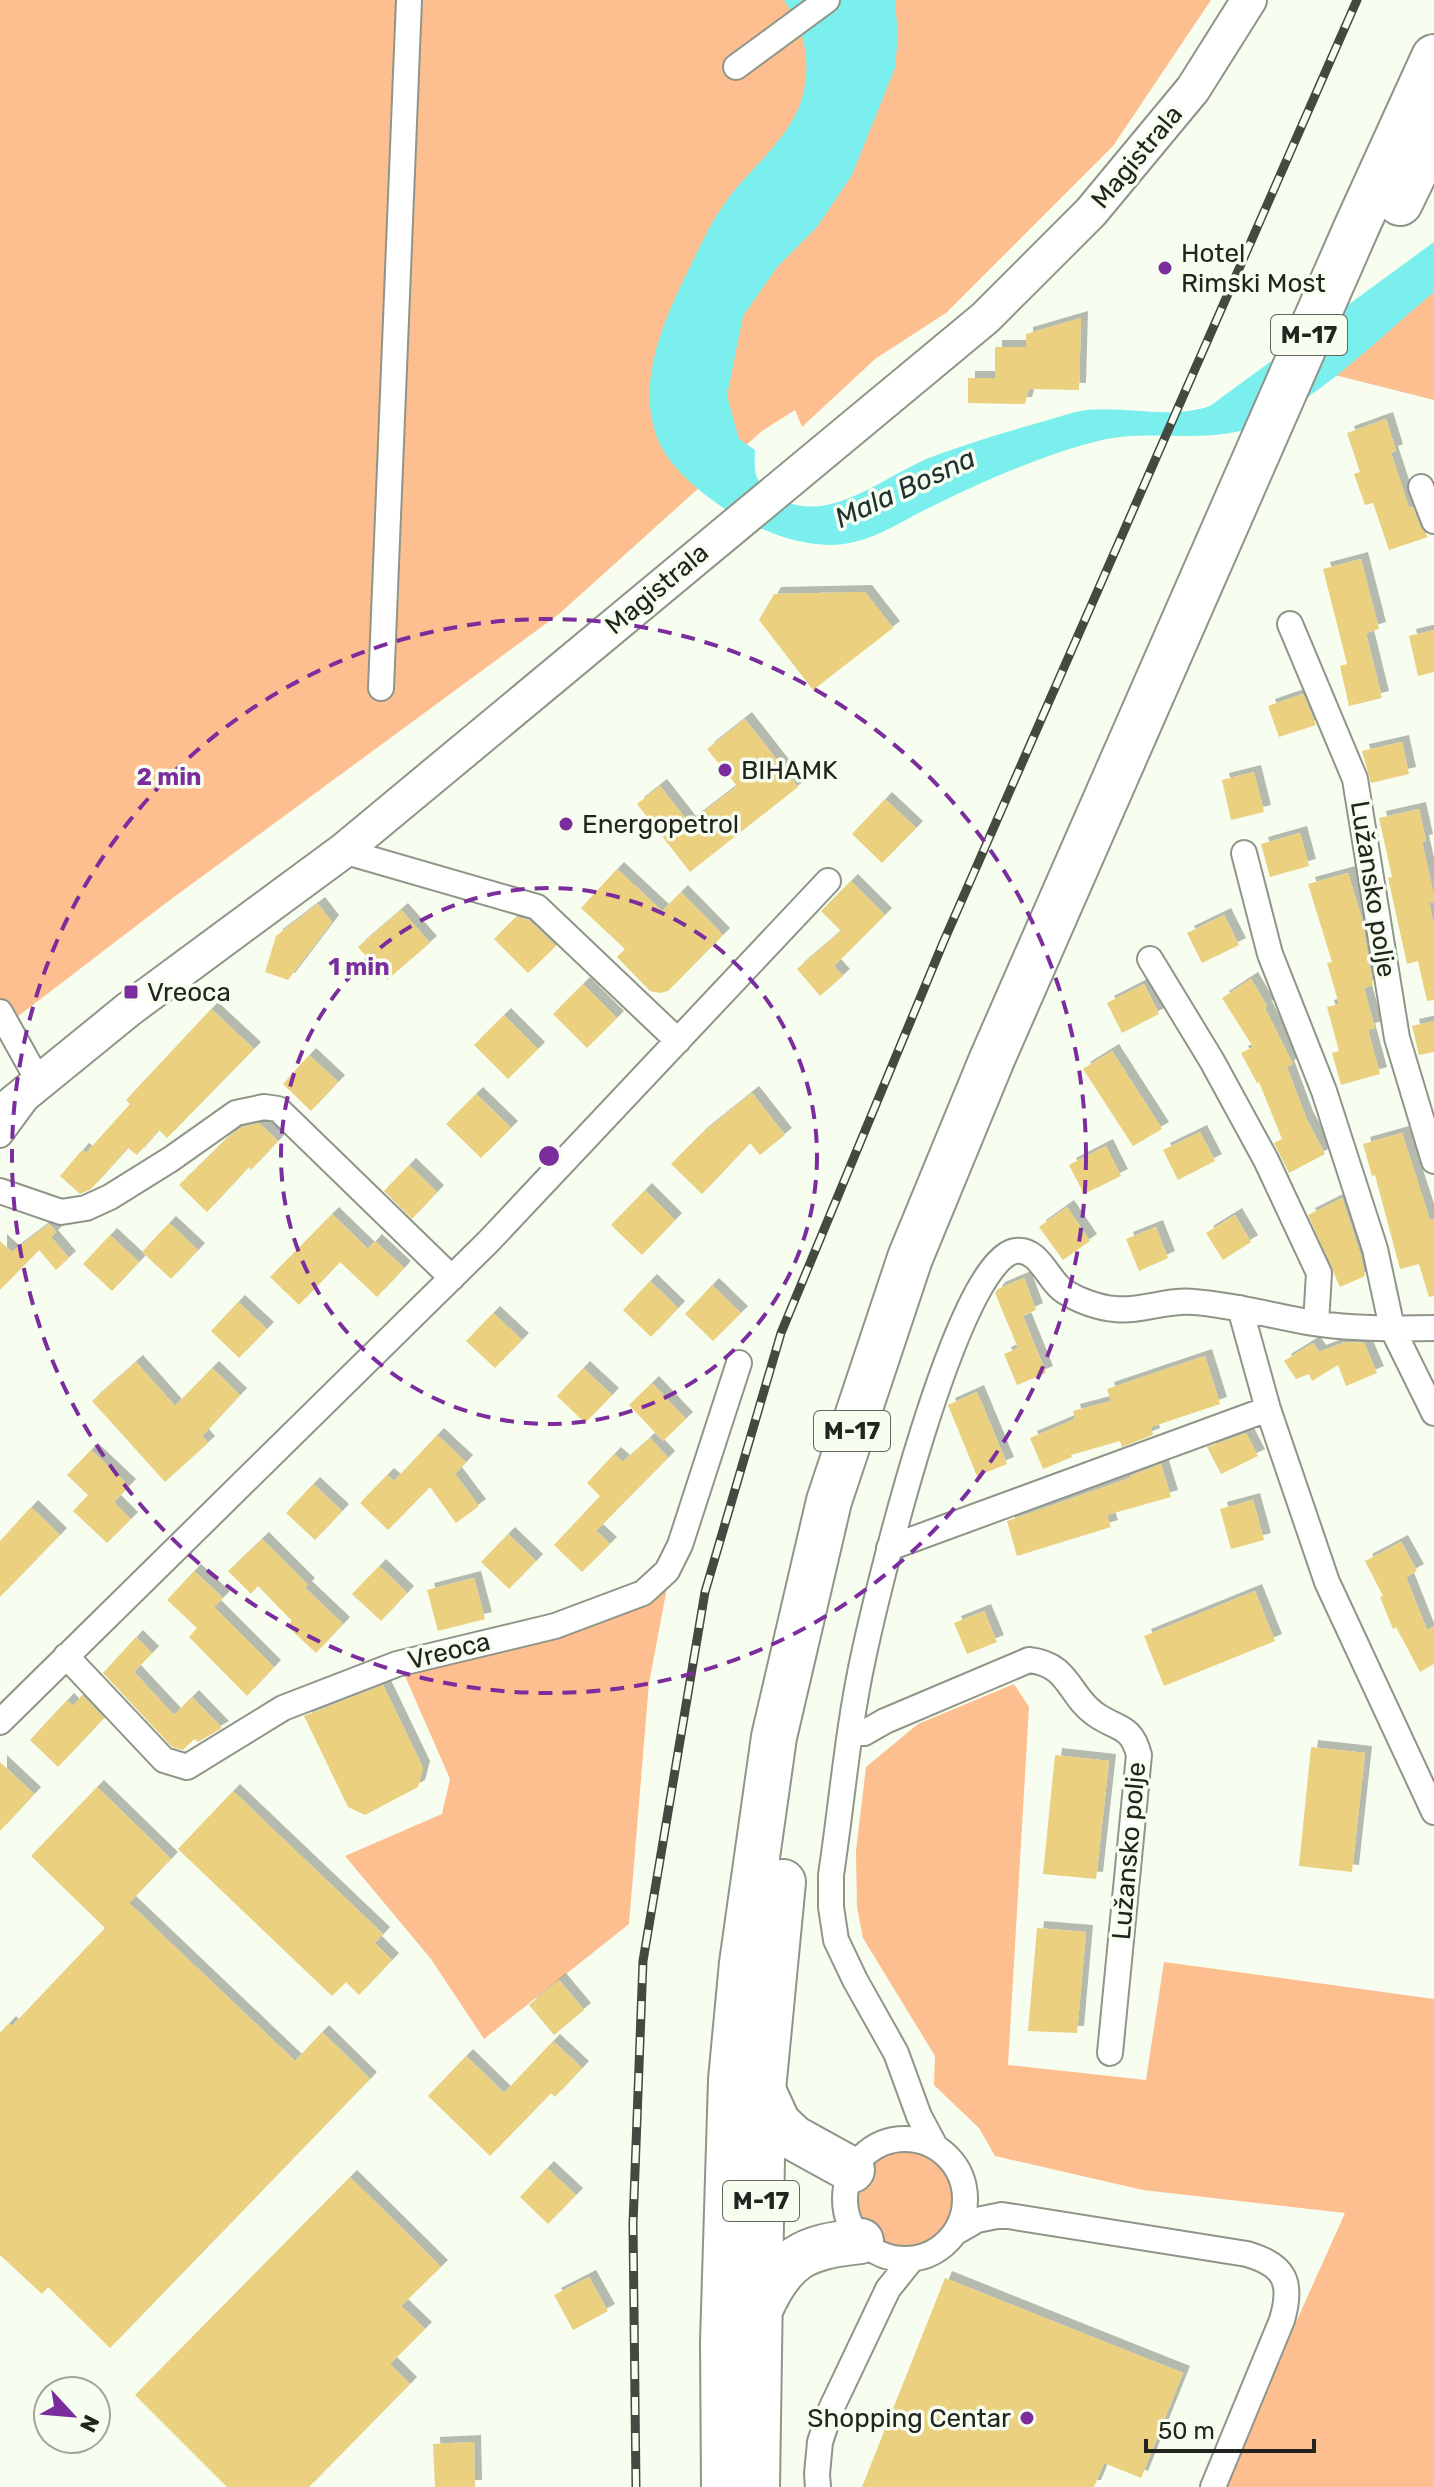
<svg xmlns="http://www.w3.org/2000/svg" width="1434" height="2487" font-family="Rubik,sans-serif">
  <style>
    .green { fill: #fdbe90 }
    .water { fill: #7befee }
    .building { fill: #ebd07f; filter: url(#shadow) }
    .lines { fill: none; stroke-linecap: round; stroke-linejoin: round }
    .street-casing { stroke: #8f9588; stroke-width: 28 }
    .secondary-casing { stroke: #8f9588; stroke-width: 38 }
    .highway-casing { stroke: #8f9588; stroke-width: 48 }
    .street { stroke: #fff; stroke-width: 24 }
    .secondary { stroke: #fff; stroke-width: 34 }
    .highway { stroke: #fff; stroke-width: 44 }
    .rail-casing { stroke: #454942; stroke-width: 9 }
    .rail { stroke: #f7fdef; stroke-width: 6; stroke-dasharray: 18; stroke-linecap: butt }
    .ring { fill: none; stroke: #7b2d9e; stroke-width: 4; stroke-dasharray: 14 10 }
    .poi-dot { fill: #7b2d9e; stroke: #f7fdef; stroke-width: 3 }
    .labels { text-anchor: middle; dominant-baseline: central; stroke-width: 7; stroke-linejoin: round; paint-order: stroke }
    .shield { fill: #f7fdef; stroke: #61655d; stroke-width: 2 }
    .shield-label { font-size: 24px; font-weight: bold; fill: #21241f }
    .street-label { font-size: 26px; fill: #21241f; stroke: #f7fdef }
    .poi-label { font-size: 26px; fill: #21241f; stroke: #f7fdef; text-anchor: start }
    .water-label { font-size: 28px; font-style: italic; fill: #1d3232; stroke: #f7fdef }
    .centre { fill: #7b2d9e; stroke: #f7fdef; stroke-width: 4 }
    .ring-label { font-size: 24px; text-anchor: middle; font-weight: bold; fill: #7b2d9e; stroke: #f7fdef; stroke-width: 7; stroke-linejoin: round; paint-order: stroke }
  </style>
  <defs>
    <filter id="shadow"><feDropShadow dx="7" dy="-7" stdDeviation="0" flood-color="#0004"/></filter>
  </defs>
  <rect width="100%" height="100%" fill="#f7fdef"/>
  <!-- green -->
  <path class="green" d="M0 0H1211L1113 146 946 313 875 359 802 427 795 410 762 431 559 614 170 900 0 1030Z
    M1434 292V400L1335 375Z
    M670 1572 649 1683 629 1924 484 2039 431 1959 345 1856 442 1814 450 1779 401 1667Z
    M1014 1684 1029 1707 1008 2065 1146 2080 1164 1962 1434 1999V2487H1222L1345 2213 1143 2190 995 2156 979 2128 934 2085 935 2056 863 1938 857 1907 856 1851 866 1767 918 1724Z
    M857 2198a50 50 0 1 1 100 0a50 50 0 1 1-100 0Z"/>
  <!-- water -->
  <path class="water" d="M784 0H895L898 36 895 68 852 175 817 227 778 266 743 316 727 396 739 439 755 450C754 475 754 482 776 496 827 530 887 473 934 456 980 439 1028 426 1075 412 1119 403 1167 421 1210 406L1434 242V292C1382 335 1326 393 1265 422 1214 447 1156 428 1102 440 1045 454 988 479 935 505 908 517 884 535 854 542 795 557 715 511 677 469 624 410 659 329 689 269 700 247 710 223 725 203 749 168 790 140 802 98 812 62 805 29 784 0Z"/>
  <!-- building -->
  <path class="building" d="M1081 318 1079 390 1029 389 1025 404 968 403V378H995V347H1026V334Z
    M1386 419 1396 451 1391 453 1409 508 1413 507 1420 526 1428 537 1389 550 1373 503 1365 505 1354 474 1360 472 1347 433Z
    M1361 559 1379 629 1366 633 1382 698 1349 706 1340 666 1347 664 1323 569Z
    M865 592 893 628 813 690 759 620 774 594Z
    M1434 630V672L1418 676 1409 636Z
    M1303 694 1316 725 1279 737 1268 706Z
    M745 719 798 787 690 872 637 804 660 786 689 823 737 786 707 749Z
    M1402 742 1409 774 1371 783 1362 751Z
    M1254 772 1264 812 1231 820 1222 780Z
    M885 799 916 828 882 863 852 834Z
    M1419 809 1426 841 1422 842 1434 896V902L1429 903 1434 926V1000L1427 1001 1418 961 1407 964 1388 878 1392 877 1379 818Z
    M1300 833 1309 866 1270 877 1261 844Z
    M617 869 662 911 681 892 723 935 668 991 660 993 650 991 617 957 625 949 581 908Z
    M1348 873 1362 919 1373 985 1364 988 1375 1028 1368 1030 1380 1074 1341 1085 1332 1053 1339 1051 1327 1007 1339 1004 1327 963 1332 962 1308 884Z
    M851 881 885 915 834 966 843 976 820 996 797 969 841 931 821 911Z
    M318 904 332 922 288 980 265 972 276 936Z
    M401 910 430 943 387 980 358 947Z
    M1224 915 1239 945 1202 963 1187 933Z
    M516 917 529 920 556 946 528 973 494 939Z
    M1251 979 1267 1006 1265 1008 1293 1064 1287 1067 1306 1118 1325 1154 1289 1173 1274 1143 1282 1139 1259 1082 1257 1083 1241 1053 1253 1047 1222 998Z
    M583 984 617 1018 587 1048 553 1014Z
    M1144 984 1159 1014 1122 1033 1107 1003Z
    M211 1009 254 1049 167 1138 159 1130 137 1155 128 1148 91 1189 80 1194 60 1176 82 1150 86 1153 130 1104 126 1100Z
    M504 1015 538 1049 508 1079 474 1045Z
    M1434 1021V1052L1419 1055 1412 1026Z
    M1112 1051 1162 1129 1133 1146 1083 1069Z
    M309 1055 338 1082 311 1111 283 1084Z
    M752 1093 785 1135 760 1155 750 1143 702 1194 671 1164 701 1134Z
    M476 1094 511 1128 481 1158 446 1124Z
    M259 1123 278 1141 251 1170 249 1167 207 1212 179 1185 227 1138 242 1127Z
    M1200 1132 1215 1161 1178 1180 1163 1150Z
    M1402 1133 1430 1220 1434 1219V1296L1429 1297 1419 1264 1400 1269 1375 1175 1372 1176 1363 1144Z
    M1106 1146 1121 1176 1084 1194 1069 1165Z
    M409 1165 437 1192 412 1219 384 1191Z
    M645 1190 675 1220 642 1255 611 1225Z
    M1342 1198 1360 1253 1365 1276 1340 1287 1308 1215Z
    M1067 1207 1090 1241 1063 1260 1039 1227Z
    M332 1214 368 1249 375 1241 404 1268 377 1297 340 1262 299 1305 270 1277Z
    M1235 1215 1251 1242 1223 1260 1206 1233Z
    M169 1223 198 1250 171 1279 142 1252Z
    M49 1224 56 1232 51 1237 69 1258 56 1270 39 1250 0 1290V1241L12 1252Z
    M1156 1227 1168 1258 1139 1271 1126 1239Z
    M110 1235 139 1262 112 1291 83 1264Z
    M1024 1278 1036 1310 1023 1316 1046 1373 1017 1385 1004 1354 1018 1348 995 1293 998 1289Z
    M650 1281 678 1308 651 1337 623 1310Z
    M712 1285 741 1313 713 1341 685 1314Z
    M238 1302 267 1329 239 1358 211 1331Z
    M493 1313 522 1340 495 1368 466 1341Z
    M1345 1342 1364 1343 1377 1373 1346 1386 1338 1365 1312 1381 1309 1374 1296 1379 1284 1361 1313 1343 1319 1352Z
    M1205 1356 1220 1404 1151 1427 1153 1435 1122 1447 1120 1441 1071 1455 1072 1457 1043 1469 1030 1438 1075 1419 1073 1411 1111 1401 1107 1389Z
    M136 1362 175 1406 212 1368 240 1395 202 1436 208 1443 165 1482 92 1401Z
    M583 1368 612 1395 585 1423 557 1396Z
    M652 1383 686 1419 663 1441 629 1405Z
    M977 1392 1007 1464 977 1476 948 1405Z
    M1246 1433 1258 1456 1221 1474 1207 1447Z
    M437 1435 466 1462 455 1474 479 1506 456 1523 430 1487 388 1530 360 1503 387 1475 394 1481Z
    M650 1438 668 1458 596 1531 610 1544 582 1572 554 1545 600 1496 587 1483 614 1454 623 1462Z
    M91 1450 129 1486 114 1502 131 1519 107 1543 73 1511 88 1495 67 1475Z
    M1161 1464 1171 1497 1107 1515 1111 1527 1017 1556 1007 1521 1130 1478V1476Z
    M313 1484 342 1511 315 1540 286 1513Z
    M1253 1500 1264 1540 1231 1549 1220 1509Z
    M31 1507 60 1535 0 1597V1541Z
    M508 1534 536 1561 509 1589 481 1562Z
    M262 1539 308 1585 305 1588 343 1624 316 1653 287 1626 292 1621 258 1586 251 1594 228 1571Z
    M1401 1542 1417 1571 1406 1577 1427 1630 1434 1626V1664L1420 1672 1396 1627 1393 1629 1380 1597 1383 1596 1365 1561Z
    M379 1566 407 1593 381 1621 352 1594Z
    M194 1571 223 1598 214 1607 274 1667 247 1696 189 1637 197 1628 167 1600Z
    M474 1578 485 1619 438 1631 427 1590Z
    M1255 1591 1275 1641 1164 1686 1144 1636Z
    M984 1611 997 1642 967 1654 954 1623Z
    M136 1637 152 1653 134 1672 174 1715 192 1697 222 1728 198 1742 194 1739 183 1750 172 1747 103 1673Z
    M383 1685 423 1768 418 1787 365 1815 348 1807 304 1716Z
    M82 1695 104 1718 58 1767 30 1740 67 1700 73 1706Z
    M1311 1747 1365 1753 1352 1872 1299 1866Z
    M1055 1755 1109 1761 1096 1879 1043 1874Z
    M0 1762 34 1794 0 1831Z
    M97 1787 171 1859 129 1903 295 2061 322 2032 370 2079 110 2348 48 2287 42 2294 0 2255V2033L9 2023 12 2026 105 1928 31 1856Z
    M233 1791 383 1934 375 1943 392 1960 359 1995 346 1982 332 1996 178 1849Z
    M1037 1928 1086 1932 1077 2033 1028 2031Z
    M559 1980 584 2010 554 2035 529 2005Z
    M553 2041 582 2068 555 2097 551 2093 490 2156 428 2096 466 2056 504 2093Z
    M547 2168 576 2195 548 2224 520 2197Z
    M350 2177 441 2267 401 2306 425 2329 390 2364 410 2384 309 2487H227L135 2395Z
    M589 2277 608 2311 573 2330 554 2295Z
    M945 2278 1183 2373 1141 2478 1104 2463 1094 2487H862Z
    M474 2442 475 2487H435L433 2444Z"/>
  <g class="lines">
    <defs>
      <path id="street" d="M736 67 827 0
        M1421 487 1434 521
        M1290 624 1355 779 1397 1038 1434 1161
        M381 688 409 0
        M343 851 537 907 678 1041
        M1244 853 1270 954 1324 1091 1375 1249 1392 1328 1434 1413
        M1150 959 1212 1061 1266 1160 1319 1273 1316 1323
        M0 1012 39 1082 0 1135
        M0 1191 61 1212 86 1208 110 1197 171 1159 236 1113 264 1107 278 1109 452 1278
        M1240 1308 1268 1409 1327 1582 1434 1812
        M889 1548 1268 1409
        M66 1656 164 1760 187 1767 283 1708 397 1664 555 1626 643 1593 667 1571 680 1545 739 1363
        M0 1722 488 1242 828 881
        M851 1732 864 1733 885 1721 1029 1660C1069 1664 1069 1696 1095 1714 1117 1730 1131 1724 1139 1755L1110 2053
        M845 2199a60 60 0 1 1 120 0a60 60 0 1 1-120 0Z
        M935 2146 919 2116 896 2053 855 1980 836 1940 831 1907V1875C842 1802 848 1726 864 1654 877 1593 956 1262 1015 1251 1039 1247 1048 1281 1064 1291 1077 1300 1099 1308 1115 1309 1141 1312 1168 1299 1194 1302 1234 1305 1273 1316 1313 1323 1352 1329 1395 1329 1434 1328
        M956 2232 977 2220 1002 2215 1247 2254C1285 2265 1293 2282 1282 2320L1213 2487
        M818 2487 817 2474 820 2442 831 2409 888 2289 912 2259"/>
      <path id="secondary" d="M0 1114 129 1009 343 851 985 318 1091 212 1193 89 1249 0"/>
      <path id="highway" d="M1400 203 1434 132
        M763 2090 778 2123 794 2138 852 2170
        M759 2312C783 2257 803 2247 861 2241
        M724 2487 723 2342 731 2080 742 1963 774 1737 829 1501 910 1258 992 1059 1357 226 1434 57
        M757 2487 763 2090 783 1882"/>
    </defs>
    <!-- street casing -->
    <use href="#street" class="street-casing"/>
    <!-- secondary casing -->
    <use href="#secondary" class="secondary-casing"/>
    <!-- highway casing -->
    <use href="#highway" class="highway-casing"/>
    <!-- street -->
    <use href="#street" class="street"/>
    <!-- secondary -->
    <use href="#secondary" class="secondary"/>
    <!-- highway -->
    <use href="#highway" class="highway"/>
    <defs>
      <path id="rail" d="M636 2487 633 2224 643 1961 705 1592 781 1333 943 943 1357 0"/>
    </defs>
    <!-- rail casing -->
    <use href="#rail" class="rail-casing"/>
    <!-- rail -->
    <use href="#rail" class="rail"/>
  </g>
  <!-- distance rings -->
  <g class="ring">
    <circle cx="549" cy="1156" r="268"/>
    <circle cx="549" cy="1156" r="537"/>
  </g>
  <!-- markers -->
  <g class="poi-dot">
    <circle cx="1165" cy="268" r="8"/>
    <circle cx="725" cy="770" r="8"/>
    <circle cx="566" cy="824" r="8"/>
    <rect x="123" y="984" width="16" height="16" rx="4"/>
    <circle cx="1027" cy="2418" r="8"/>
  </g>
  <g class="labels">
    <!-- shield labels -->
    <g class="shield">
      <rect x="1271" y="315" width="76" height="40" rx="6"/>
      <rect x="814" y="1411" width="76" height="40" rx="6"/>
      <rect x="723" y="2181" width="76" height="40" rx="6"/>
    </g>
    <g class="shield-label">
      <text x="1309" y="335">M-17</text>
      <text x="852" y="1431">M-17</text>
      <text x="761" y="2201">M-17</text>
    </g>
    <!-- street labels -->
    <g class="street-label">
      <text transform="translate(1137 157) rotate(-50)">Magistrala</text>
      <text transform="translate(657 589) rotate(-40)">Magistrala</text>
      <text transform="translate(1373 889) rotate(81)">Lužansko polje</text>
      <text transform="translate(449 1651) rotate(-14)">Vreoca</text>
      <text transform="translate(1129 1851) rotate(-85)">Lužansko polje</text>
    </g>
    <!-- poi labels -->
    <g class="poi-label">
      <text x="1181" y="253">Hotel<tspan x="1181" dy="30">Rimski Most</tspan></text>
      <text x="741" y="770">BIHAMK</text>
      <text x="582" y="824">Energopetrol</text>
      <text x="147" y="992">Vreoca</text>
      <text x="1011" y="2418" text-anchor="end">Shopping Centar</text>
    </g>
    <!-- water labels -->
    <g class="water-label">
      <text transform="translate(905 488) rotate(-25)">Mala Bosna</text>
    </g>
  </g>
  <circle cx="549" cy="1156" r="12" class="centre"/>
  <g class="ring-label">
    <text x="169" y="785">2 min</text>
    <text x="359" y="975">1 min</text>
  </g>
  <!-- north arrow -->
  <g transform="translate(72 2415) rotate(116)"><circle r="38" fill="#f7fdef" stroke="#a1a69c" stroke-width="2"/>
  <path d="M0-6L14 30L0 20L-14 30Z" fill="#7b2d9e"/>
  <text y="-12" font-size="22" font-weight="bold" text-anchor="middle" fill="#21241f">N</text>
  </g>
  <!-- scale -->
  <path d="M1146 2439v12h168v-12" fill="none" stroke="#21241f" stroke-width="4"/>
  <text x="1158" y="2439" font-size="24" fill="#21241f" stroke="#f7fdef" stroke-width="6" paint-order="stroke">50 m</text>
</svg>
